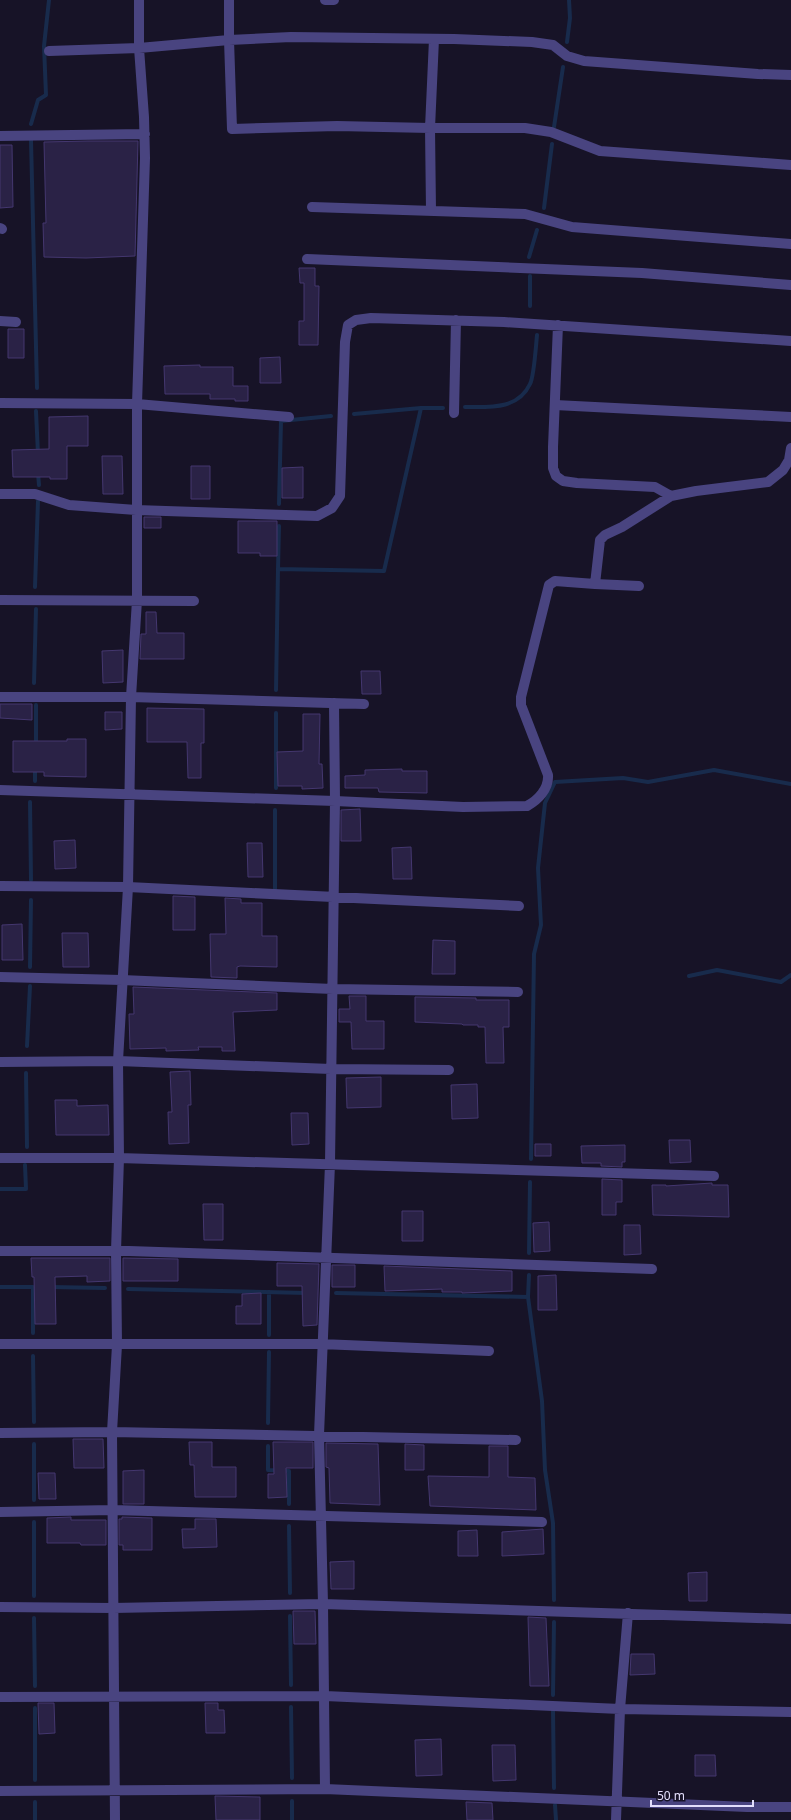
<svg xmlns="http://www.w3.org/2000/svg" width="791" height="1820" font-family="'Noto Sans',sans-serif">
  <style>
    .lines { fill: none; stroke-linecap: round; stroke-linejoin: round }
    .stream { stroke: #182b4c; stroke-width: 4 }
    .building { fill: #2a2246; stroke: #44376f }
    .minor { stroke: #494480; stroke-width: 10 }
  </style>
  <rect width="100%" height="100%" fill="#171327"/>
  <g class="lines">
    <!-- stream -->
    <path class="stream" d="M567 42 570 18 569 0
      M31 124 38 100 46 95 44 46 49 0
      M554 127 563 67
      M31 140 37 388
      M544 208 552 144
      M529 257 537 230
      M530 276V306
      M465 407C489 407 518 410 530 384 534 377 536 345 537 335
      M36 411 38 454
      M354 414 421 408
      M38 473 39 485
      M279 504 281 421 331 416
      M278 569 279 526
      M35 587 38 501
      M34 683 36 609
      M276 690 278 569 384 571 421 408H443
      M36 746V705
      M35 781V767
      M276 788V713
      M30 802 31 880
      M275 889V810
      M30 967 31 900
      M689 976 717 970 781 982 791 975
      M27 1046 30 986
      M26 1073 27 1147
      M531 1159 534 954 541 925 538 868 545 803 555 782 623 778 648 782 714 770 791 784
      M0 1189H26L25 1165
      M529 1253 530 1182
      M0 1287H33V1333
      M51 1287 105 1288
      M128 1289 307 1293
      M336 1293 528 1297 529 1275
      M528 1297 542 1401 545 1470 553 1523 554 1600
      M269 1335V1292
      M33 1356 34 1422
      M268 1423 269 1352
      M34 1444V1500
      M268 1446V1470L289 1471V1504
      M34 1522V1596
      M289 1526 290 1593
      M290 1616 291 1685
      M34 1618 35 1686
      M553 1695 554 1622
      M291 1707 292 1778
      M35 1708V1780
      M553 1710 554 1788
      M292 1801V1820
      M35 1802V1820
      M555 1805 556 1820"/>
  </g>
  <!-- building -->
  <path class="building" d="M88 141H138L135 256 86 258 44 257 43 223H46L44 142Z
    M0 145H12L13 207 0 208Z
    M299 268H315V286H319L318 345H299V321H304V283H300Z
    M8 329H24V358H8Z
    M280 357 281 383H260V358Z
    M200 365V367H233V386H248V401H235V399H210V394H165L164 366Z
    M88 416V446H67V479H50V477H13L12 450 49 449V417Z
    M102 456H122L123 494H103Z
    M191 466H210V499H191Z
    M303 467V498H282V468Z
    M144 517H161V528H144Z
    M238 521H277V556H260V553H238Z
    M146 612H156L157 633H184V659H140L141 634H146Z
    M123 650V682L103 683 102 651Z
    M361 671H380L381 694H362Z
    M0 704H32V720L0 718Z
    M147 708 204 709V743H201V778H188L187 742H147Z
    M105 712H122V729L105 730Z
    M303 714H320L319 764H322L323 788 302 789V786H278L277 752 303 751Z
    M67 739H86V777L44 776V772H13V741H67Z
    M402 769V771H427V793L379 792 378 788H345V776L365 775V770Z
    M360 809 361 841H341V810Z
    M75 840 76 868 55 869 54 841Z
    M247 843H262L263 877H248Z
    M411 847 412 879H393L392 848Z
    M173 896 195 897V930H173Z
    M225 898 241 899V903H262V936H277V967L240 966 237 967V978L211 977 210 934H226Z
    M22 924 23 960H2V925Z
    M62 933H88L89 967H63Z
    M433 940 455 941V974H432Z
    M133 987 277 993V1010L233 1012 235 1051H222V1047H198L199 1050 166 1051V1048L130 1049 129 1014H134Z
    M349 996H366V1021H384V1049H352L351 1022H339V1009H350Z
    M415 997 476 998V1000H509V1027H503L504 1063H486L485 1027H478V1025H463L462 1024 415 1022Z
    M190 1071 191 1105H188L189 1143 169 1144 168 1112H172L170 1072Z
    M381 1077V1107L347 1108 346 1078Z
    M477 1084 478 1118 452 1119 451 1085Z
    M55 1100H77V1106L108 1105 109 1135H56Z
    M291 1113H308L309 1144 292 1145Z
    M669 1140H690L691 1162 670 1163Z
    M535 1144H551V1156H535Z
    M625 1145V1162H622V1167L601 1166V1163H582L581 1146Z
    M602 1179 622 1180V1202H616V1215H602Z
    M712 1183V1185H728L729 1217 653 1215 652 1185H666V1186Z
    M203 1204H223V1240H204Z
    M402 1211H423V1241H402Z
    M549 1222 550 1251 534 1252 533 1223Z
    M624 1225H640L641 1254 624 1255Z
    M31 1258H110V1281L87 1282V1276L55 1277 56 1324H35L34 1277H32Z
    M123 1258 178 1259V1281H123Z
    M277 1263 319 1264 317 1325 303 1326 302 1286H277Z
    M332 1265H355V1287H332Z
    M384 1266 512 1271V1291L462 1293V1292H442V1289L385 1291Z
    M556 1275 557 1310H538V1276Z
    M261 1293V1324H236V1306H242V1294Z
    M73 1439H103L104 1468H74Z
    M189 1442H212V1467H236V1497H195L194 1465H190Z
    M273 1442H313V1468H286L287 1497 268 1498V1474H274Z
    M326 1443 378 1444 380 1505 330 1503 329 1468 326 1467Z
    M405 1444 424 1445V1470H405Z
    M489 1446H508V1477L535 1478 536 1510 430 1506 428 1476 489 1477Z
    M144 1470V1504H123V1471Z
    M38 1473H55L56 1499H39Z
    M71 1517V1520H106V1545H81L80 1543H47V1518Z
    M122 1517 152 1518V1550H123V1545H119V1519H122Z
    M195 1519H216L217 1547 183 1548 182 1529H195Z
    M543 1529 544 1554 502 1556V1532Z
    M477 1530 478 1556H458V1531Z
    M354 1561V1589H331L330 1562Z
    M707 1572V1601H689L688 1573Z
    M293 1611H315L316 1644H294Z
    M528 1617 546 1618 549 1686H530Z
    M631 1654H654L655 1674 630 1675Z
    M38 1703H54L55 1733 39 1734Z
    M205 1703H218V1710H224L225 1733H206Z
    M441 1739 442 1775 416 1776 415 1740Z
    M492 1745H515L516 1780 493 1781Z
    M695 1755H715L716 1776H695Z
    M215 1796 260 1797V1820H216Z
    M466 1802 492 1803 493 1820H467Z"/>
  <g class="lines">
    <!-- minor -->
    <path class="minor" d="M229 0V40L291 37 454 39 532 42 553 45 567 56 584 61 758 74 791 75
      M325 0H334
      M49 51 139 48 229 40 232 129 337 126 430 128H525L551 132 600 151 791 165
      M0 136 145 134
      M312 207 525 214 572 227 791 244
      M431 211 430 128 434 39
      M0 228 2 229
      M307 259 642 273 791 285
      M0 321 16 322
      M558 325 553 447V468L556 476 563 481 577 483 655 487 671 496
      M0 403 137 404 289 417
      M555 405 791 417
      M454 413 456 320
      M0 494H35L69 505 136 510 317 516 332 508 340 496 345 342 348 325 356 320 371 318 504 322 791 341
      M595 584 639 586
      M0 600 194 601
      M0 697H131L364 704
      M0 790 335 801 463 807 527 806C538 800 549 789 548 775L521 705V697L549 585 555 581 595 584 600 540 605 535 622 527 671 496 696 491 768 482 783 470 789 460 791 448
      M0 886 128 887 519 906
      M0 977 122 980 333 989 518 992
      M0 1062 118 1061 331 1069 449 1070
      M0 1158H119L714 1176
      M0 1251H129L652 1269
      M0 1344H321L489 1351
      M0 1433 112 1432 516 1440
      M0 1512 113 1510 542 1522
      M0 1607 113 1608 323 1604 791 1619
      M0 1697 325 1696 620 1709 791 1712
      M325 1789 323 1604 319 1435 330 1164 335 801 334 703
      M0 1791 325 1789 747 1807H791
      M115 1820 112 1432 117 1345 116 1251 119 1158 118 1061 128 887 131 697 137 600V404L145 158 144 117 139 48V0
      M616 1820 620 1709 628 1613"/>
  </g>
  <!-- scale -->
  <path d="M651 1800v6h102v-6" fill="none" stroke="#e2defb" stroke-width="2"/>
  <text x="657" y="1800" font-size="12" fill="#e2defb" stroke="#171327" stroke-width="3" paint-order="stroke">50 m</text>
</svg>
